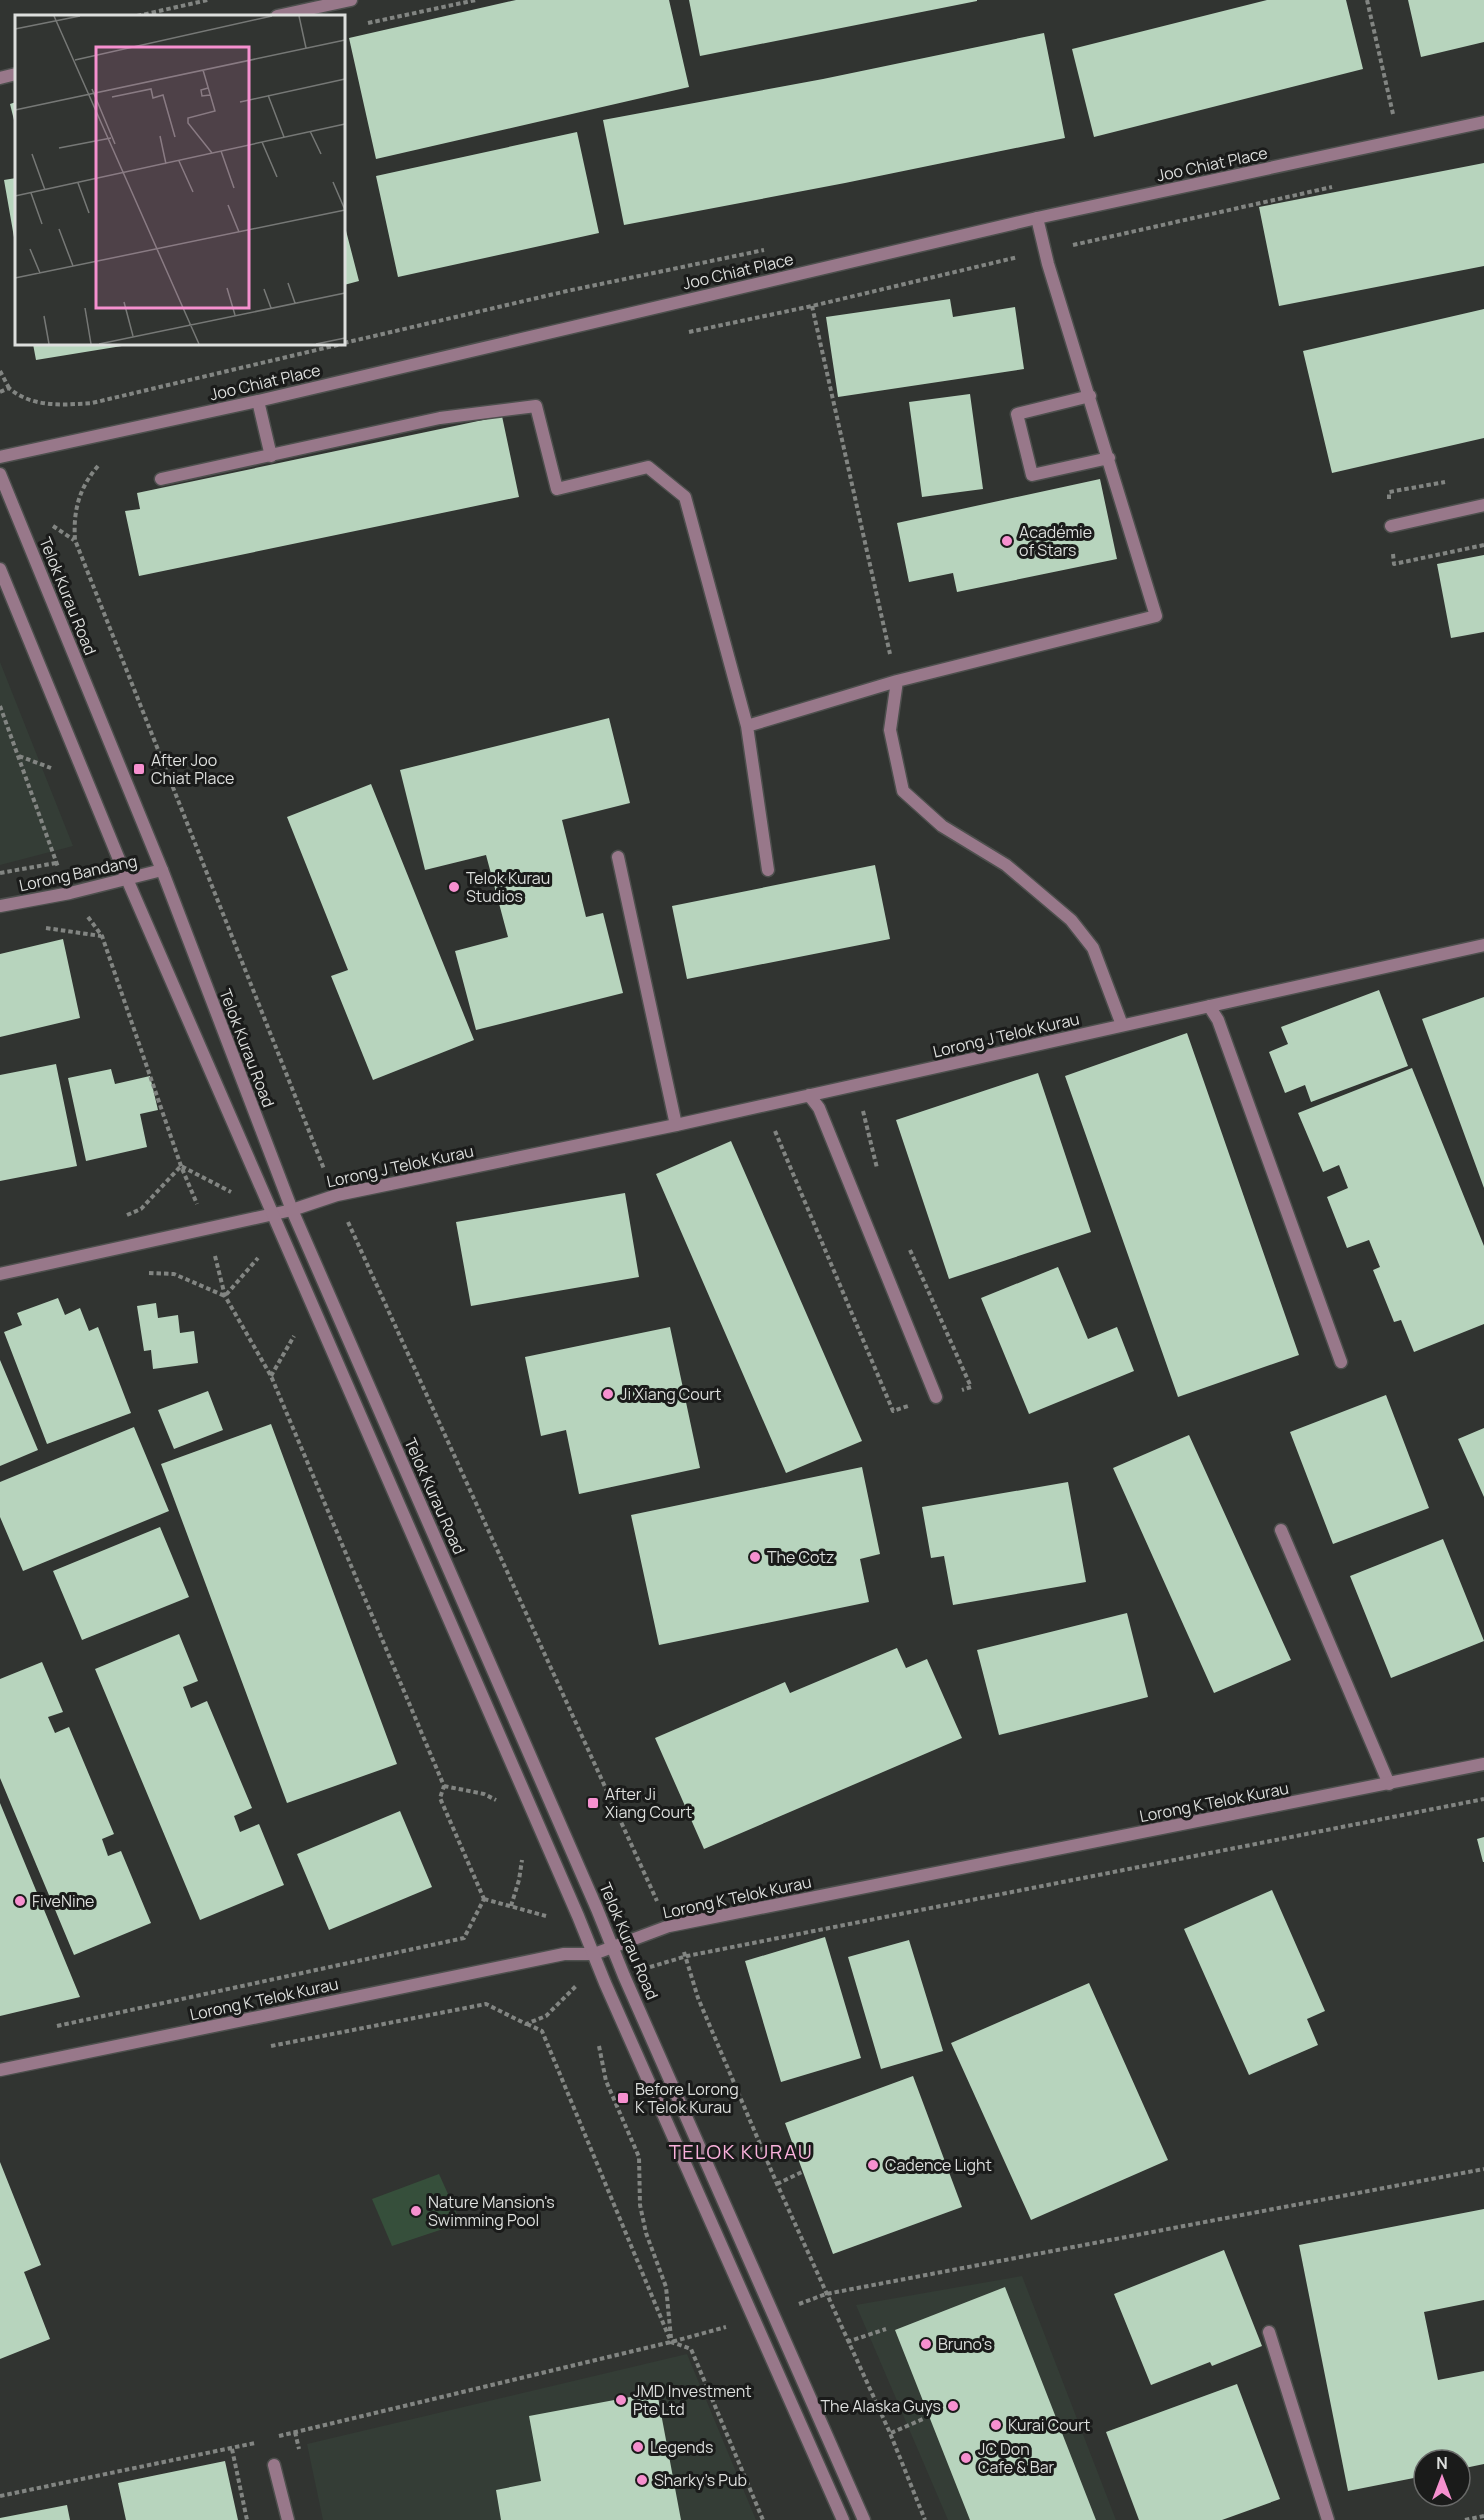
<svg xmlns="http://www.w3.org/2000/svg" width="1484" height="2520" font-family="Manrope,sans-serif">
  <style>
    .built { fill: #343d36 }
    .water { fill: #364f3b }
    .building { fill: #b7d4bd }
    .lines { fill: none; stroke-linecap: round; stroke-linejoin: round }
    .service-casing { stroke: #4d4f4d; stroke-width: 15 }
    .minor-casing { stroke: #4d4f4d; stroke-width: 15 }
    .tertiary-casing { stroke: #4d4f4d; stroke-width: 15 }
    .path { stroke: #828582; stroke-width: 4; stroke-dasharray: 4.5 3; stroke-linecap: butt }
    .service { stroke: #98788a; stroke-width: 12 }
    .minor { stroke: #98788a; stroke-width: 12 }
    .tertiary { stroke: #98788a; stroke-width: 12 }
    .poi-dot { fill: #f690cf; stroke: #1a1b1a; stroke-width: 2 }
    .labels { text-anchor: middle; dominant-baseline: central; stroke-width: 6; stroke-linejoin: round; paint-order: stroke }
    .street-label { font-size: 16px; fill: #dddfdd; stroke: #1a1b1a }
    .poi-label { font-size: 16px; fill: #dddfdd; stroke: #1a1b1a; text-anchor: start }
    .quarter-label { font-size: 20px; letter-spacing: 1.5px; fill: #fab1dc; stroke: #1a1b1a }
    .inset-road { fill: none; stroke: #767876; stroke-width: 1.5 }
    .view { fill: #f690cf; fill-opacity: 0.15; stroke: #f690cf; stroke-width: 3 }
    .inset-edge { fill: none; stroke: #dddfdd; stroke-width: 3 }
  </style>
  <rect width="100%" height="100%" fill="#313431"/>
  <!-- built -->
  <path class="built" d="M0 662 73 846 0 865Z
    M1022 2276 1116 2520H948L856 2305Z
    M687 2354 756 2520H323L307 2444Z"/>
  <!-- water -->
  <path class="water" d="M439 2174 461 2223 392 2246 372 2199Z"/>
  <!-- building -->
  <path class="building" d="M516 0H669L689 87 376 159 349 38Z
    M689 0H977V1L700 56Z
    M1267 0H1346L1363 69 1094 137 1072 49Z
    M1408 0H1484V42L1421 57Z
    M1044 33 1065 138 845 183 624 225 603 120 823 79Z
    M16 102V128L10 104Z
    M577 132 599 233 398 277 376 176Z
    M1484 163V266L1279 306 1259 207Z
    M16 178V243H15L4 180Z
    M344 223 359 281 344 285Z
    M950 299 953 317 1015 307 1024 369 838 397 826 317Z
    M1484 309V438L1332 473 1303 351Z
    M33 344H128V345L36 360Z
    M970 394 983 489 922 497 909 402Z
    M502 416 519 497 139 576 125 511 140 509 137 493Z
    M1100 479 1117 559 957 592 953 573 909 582 897 523Z
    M1484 555V632L1451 638 1437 564Z
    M609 718 630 803 562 820 586 917 603 913 623 993 476 1030 455 951 508 937 486 855 425 870 400 770Z
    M371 784 474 1040 373 1080 331 976 348 970 287 817Z
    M875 865 890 939 687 979 672 906Z
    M63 939 80 1018 0 1037V954Z
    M1379 990 1408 1066 1311 1102 1305 1085 1285 1093 1269 1052 1288 1044 1281 1027Z
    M1484 997V1188L1422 1019Z
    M1187 1033 1299 1355 1178 1397 1065 1076Z
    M56 1064 77 1166 0 1181V1075Z
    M1412 1068 1484 1246V1324L1414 1352 1401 1320 1394 1322 1373 1270 1380 1267 1369 1240 1347 1248 1327 1197 1348 1188 1339 1165 1323 1172 1298 1113Z
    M111 1069 115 1084 150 1076 158 1110 140 1114 147 1147 86 1161 68 1078Z
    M1038 1073 1091 1232 949 1279 896 1120Z
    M731 1141 862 1441 786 1473 656 1174Z
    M625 1193 639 1277 471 1306 456 1222Z
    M1058 1267 1088 1339 1117 1327 1134 1371 1029 1414 981 1298Z
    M58 1298 65 1315 80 1308 89 1331 98 1327 131 1413 47 1444 4 1332 22 1325 17 1313Z
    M156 1303 158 1318 178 1315 180 1333 194 1331 198 1363 153 1369 151 1350 144 1351 137 1306Z
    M670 1327 700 1468 579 1494 566 1430 541 1436 525 1357Z
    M0 1360 38 1450 0 1466Z
    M208 1391 223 1430 174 1449 158 1410Z
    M1386 1395 1429 1508 1333 1544 1290 1432Z
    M271 1424 397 1764 287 1803 161 1464Z
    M134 1427 169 1511 23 1571 0 1517V1482Z
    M1484 1428V1497L1458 1439Z
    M1189 1435 1291 1660 1214 1693 1113 1468Z
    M862 1467 880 1554 860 1559 869 1602 659 1645 631 1515Z
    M1068 1482 1086 1582 953 1605 944 1556 931 1558 922 1507Z
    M160 1527 189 1597 82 1640 53 1571Z
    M1443 1539 1484 1641 1391 1678 1350 1576Z
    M1127 1613 1148 1697 999 1735 977 1650Z
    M179 1634 198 1681 183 1687 191 1708 207 1701 252 1808 234 1816 240 1832 259 1824 284 1885 200 1920 95 1669Z
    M897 1648 906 1668 927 1659 962 1738 704 1849 655 1738 785 1682 790 1693Z
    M42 1662 63 1712 48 1717 55 1733 69 1727 114 1834 102 1839 108 1856 121 1851 151 1923 74 1955 0 1778V1679Z
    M0 1803 80 1997 0 2016Z
    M400 1811 432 1887 329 1930 297 1854Z
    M1484 1837V1862H1483L1477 1839Z
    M1272 1890 1325 2011 1307 2019 1318 2045 1249 2075 1184 1929Z
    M825 1937 861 2058 781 2082 745 1961Z
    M909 1940 943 2051 881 2069 848 1957Z
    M1089 1983 1168 2160 1031 2220 951 2043Z
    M913 2076 962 2207 833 2254 785 2123Z
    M0 2162 41 2265 24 2272 50 2339 0 2359Z
    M1484 2209V2300L1424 2312 1438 2380 1484 2371V2464L1460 2469V2460H1424V2476L1348 2491 1299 2245Z
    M1224 2250 1262 2346 1212 2366 1210 2362 1151 2385 1114 2294Z
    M1005 2287 1096 2520H970L895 2330Z
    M1237 2384 1280 2499 1222 2520H1139L1106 2432Z
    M657 2392 681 2520H501L496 2490 541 2481 529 2416Z
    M225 2461 238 2520H126L118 2483Z
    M67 2505 70 2520H0V2518Z"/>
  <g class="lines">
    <defs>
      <path id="service" d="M1037 218 1048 264 1156 616 897 681 890 730 903 791 942 826 1006 865 1071 920 1093 948 1122 1025
        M1090 396 1017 414 1032 475 1109 458
        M258 401 271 456
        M161 479 440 418 536 406 557 489 648 467 685 497 747 726 768 870
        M747 726 897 681
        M618 857 676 1125
        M1281 1530 1389 1784"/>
      <path id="minor" d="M277 16 351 0
        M0 78 16 74
        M0 457 258 401 1037 218 1484 122
        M1391 526 1484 505
        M0 906 70 893 162 870
        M1209 1006 1218 1020 1341 1362
        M809 1095 819 1108 936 1397
        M0 1274 292 1210 337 1195 676 1125 1484 945
        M0 2070 564 1954H594L669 1926 1484 1764
        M1269 2332 1328 2520
        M274 2465 288 2520"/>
      <path id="tertiary" d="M0 474 162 870 292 1210 597 1909 624 1976 864 2520
        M0 569 127 879 578 1916 605 1983 843 2520"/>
    </defs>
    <!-- service casing -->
    <use href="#service" class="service-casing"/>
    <!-- minor casing -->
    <use href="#minor" class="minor-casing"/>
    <!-- tertiary casing -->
    <use href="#tertiary" class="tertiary-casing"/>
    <!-- path -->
    <path class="path" d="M1367 0 1393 114
      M137 16 208 0
      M368 23 476 0
      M1073 245 1332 187
      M812 306 890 654
      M689 332 812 306 1018 257
      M344 343 567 291 764 250
      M0 371 9 388
      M0 392 9 388C32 408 63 405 92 403L342 344
      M98 466C79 488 73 511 75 540L324 1169
      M1389 499V492L1445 482
      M53 526 74 540
      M1393 554 1394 564 1484 545
      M0 706 58 867
      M19 756 51 768
      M0 873 56 863
      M88 917 102 936 181 1166 197 1204
      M46 928 101 936
      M863 1111 877 1168
      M775 1131 893 1411 908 1406
      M127 1215 141 1209 181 1166 231 1192
      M348 1222 657 1901
      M910 1250 971 1387 962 1390
      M215 1256 225 1296 271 1376 444 1786 440 1798 484 1899
      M149 1273 174 1274 225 1296 258 1258
      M271 1376 294 1336
      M444 1786 484 1794 496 1800
      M484 1899 546 1916
      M511 1906 519 1880 522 1860
      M684 1952 698 1998 777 2184 890 2433 925 2520
      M650 1967 687 1956 1484 1799
      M527 2024 542 2031 671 2342 691 2349 763 2520
      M57 2026 464 1938 484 1899
      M271 2046 486 2004 526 2024 546 2016 576 1986
      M599 2046 606 2081 639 2157 640 2205 646 2233 666 2287 671 2338
      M777 2184 802 2172
      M799 2304 826 2294 1484 2169
      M847 2342 886 2329
      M295 2432 299 2449
      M891 2433 923 2419
      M279 2436 671 2342 726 2327
      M232 2449 247 2520
      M0 2496 255 2443
      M1465 2520 1484 2516"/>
    <!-- service -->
    <use href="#service" class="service"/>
    <!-- minor -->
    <use href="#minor" class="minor"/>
    <!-- tertiary -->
    <use href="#tertiary" class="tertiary"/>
  </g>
  <!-- markers -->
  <g class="poi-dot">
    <circle cx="1007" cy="541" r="6"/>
    <rect x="133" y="763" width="12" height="12" rx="3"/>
    <circle cx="454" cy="887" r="6"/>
    <circle cx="608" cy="1394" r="6"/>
    <circle cx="755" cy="1557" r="6"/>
    <rect x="587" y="1797" width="12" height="12" rx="3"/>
    <circle cx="20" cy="1901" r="6"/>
    <rect x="617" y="2092" width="12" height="12" rx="3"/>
    <circle cx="873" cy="2165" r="6"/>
    <circle cx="416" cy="2211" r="6"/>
    <circle cx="926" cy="2344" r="6"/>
    <circle cx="621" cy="2400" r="6"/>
    <circle cx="953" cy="2406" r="6"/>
    <circle cx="996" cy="2425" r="6"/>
    <circle cx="638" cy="2447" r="6"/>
    <circle cx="966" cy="2458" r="6"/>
    <circle cx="642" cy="2480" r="6"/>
  </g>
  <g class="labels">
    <!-- street labels -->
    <g class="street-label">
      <text transform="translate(1212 164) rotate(-12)">Joo Chiat Place</text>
      <text transform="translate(738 271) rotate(-13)">Joo Chiat Place</text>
      <text transform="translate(265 382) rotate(-13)">Joo Chiat Place</text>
      <text transform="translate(68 596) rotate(68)">Telok Kurau Road</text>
      <text transform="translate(78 873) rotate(-12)">Lorong Bandang</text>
      <text transform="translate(1006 1035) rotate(-13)">Lorong J Telok Kurau</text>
      <text transform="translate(247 1048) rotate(69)">Telok Kurau Road</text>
      <text transform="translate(400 1166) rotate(-12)">Lorong J Telok Kurau</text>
      <text transform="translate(435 1496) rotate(66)">Telok Kurau Road</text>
      <text transform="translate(1214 1802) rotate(-11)">Lorong K Telok Kurau</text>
      <text transform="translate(737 1897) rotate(-12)">Lorong K Telok Kurau</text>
      <text transform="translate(629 1941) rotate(67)">Telok Kurau Road</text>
      <text transform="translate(264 1999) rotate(-12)">Lorong K Telok Kurau</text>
    </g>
    <!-- poi labels -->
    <g class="poi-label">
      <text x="1019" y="532">Académie<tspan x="1019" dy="18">of Stars</tspan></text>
      <text x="151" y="760">After Joo<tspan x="151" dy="18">Chiat Place</tspan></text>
      <text x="466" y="878">Telok Kurau<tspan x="466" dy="18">Studios</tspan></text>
      <text x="620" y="1394">Ji Xiang Court</text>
      <text x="767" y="1557">The Cotz</text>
      <text x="605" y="1794">After Ji<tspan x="605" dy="18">Xiang Court</tspan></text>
      <text x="32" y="1901">FiveNine</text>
      <text x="635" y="2089">Before Lorong<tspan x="635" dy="18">K Telok Kurau</tspan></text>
      <text x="885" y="2165">Cadence Light</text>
      <text x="428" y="2202">Nature Mansion's<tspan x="428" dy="18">Swimming Pool</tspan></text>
      <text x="938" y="2344">Bruno's</text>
      <text x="633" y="2391">JMD Investment<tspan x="633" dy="18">Pte Ltd</tspan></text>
      <text x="941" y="2406" text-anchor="end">The Alaska Guys</text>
      <text x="1008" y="2425">Kurai Court</text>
      <text x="650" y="2447">Legends</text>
      <text x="978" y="2449">JC Don<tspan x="978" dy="18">Cafe &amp; Bar</tspan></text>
      <text x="654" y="2480">Sharky's Pub</text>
    </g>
    <!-- quarter labels -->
    <g class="quarter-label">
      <text x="741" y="2151">TELOK KURAU</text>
    </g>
  </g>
  <!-- overview -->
  <g transform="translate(15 15)">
    <rect width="330" height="330" fill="#313431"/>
    <path class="inset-road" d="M39 1 184 329M284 1 291 33M0 14 65 1M60 45 257 1M188 55 200 96 173 103V108L197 138M193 73 186 75 187 81 195 80M77 74 100 129M253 80 269 122M97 82 136 74 138 83 148 80 160 122M225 87 330 64M0 95 330 25M295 116 306 139M145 121 151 149M247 127 262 162M44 133 96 123M206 136 219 173M17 139 30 175M164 146 178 177M318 167 330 195M63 168 74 198M16 178 27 209M0 181 330 109M213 190 224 217M44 214 58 251M15 234 25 258M0 263 330 195M273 268 280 288M212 273 220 300M249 274 256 293M109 287 118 321M70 293 76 329M29 301 34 329M84 329 330 278M301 329 330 323"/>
    <path class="view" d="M81 32H234V293H81Z"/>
    <rect width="330" height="330" class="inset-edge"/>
  </g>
  <!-- north arrow -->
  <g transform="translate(1442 2478)"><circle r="28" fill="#1a1b1a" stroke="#686968" stroke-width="1.5"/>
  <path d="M0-4.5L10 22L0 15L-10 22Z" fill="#f690cf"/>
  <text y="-9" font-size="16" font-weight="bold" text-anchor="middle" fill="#dddfdd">N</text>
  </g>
</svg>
